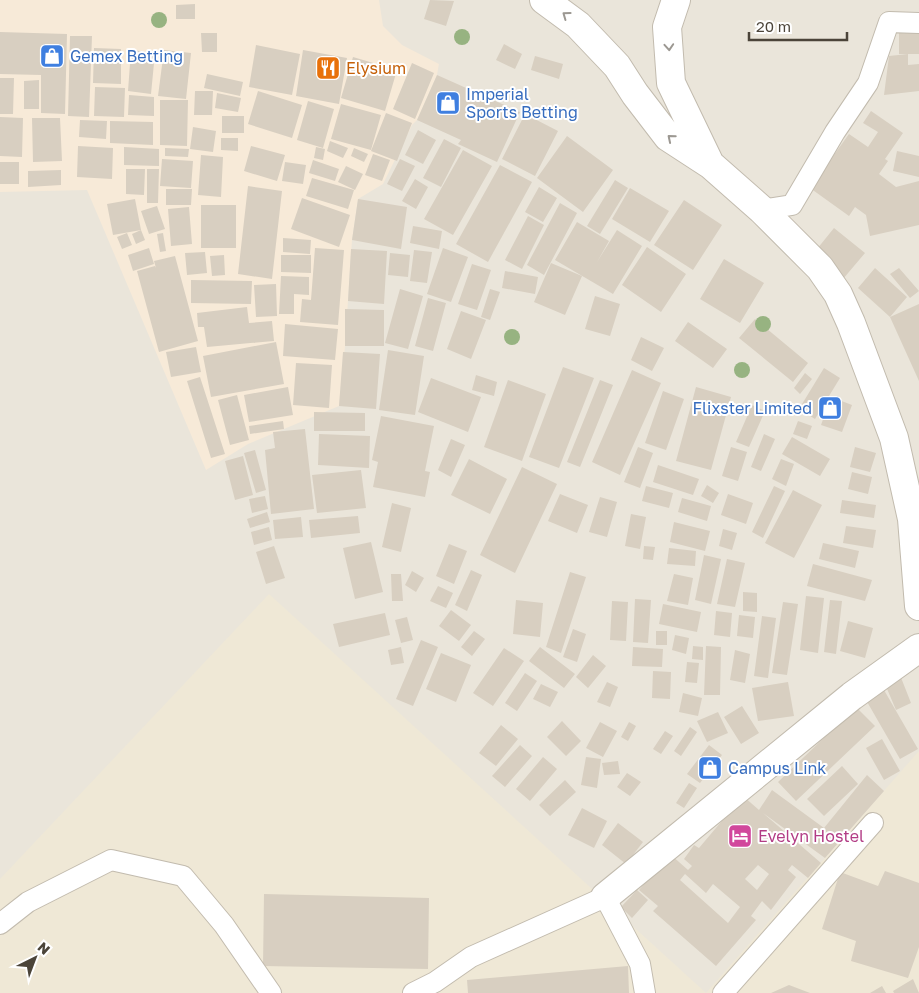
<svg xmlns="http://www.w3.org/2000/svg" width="919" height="993" font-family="'Golos Text',sans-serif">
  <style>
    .residential { fill: #eae5da }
    .commercial { fill: #f7ead8 }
    .education { fill: #efe8d6 }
    .building { fill: #d8cfc1; fill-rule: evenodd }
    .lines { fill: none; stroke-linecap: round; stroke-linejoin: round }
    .service-casing { stroke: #c2bbae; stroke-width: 22 }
    .minor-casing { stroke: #c2bbae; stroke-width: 30 }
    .service { stroke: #fff; stroke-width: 20 }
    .minor { stroke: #fff; stroke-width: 28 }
    .tree { fill: #97b381 }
    .oneway { stroke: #9c9892 }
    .labels { text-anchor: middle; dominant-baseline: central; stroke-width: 4; stroke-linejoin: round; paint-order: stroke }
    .shop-label { font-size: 16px; fill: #366cbe; stroke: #fff; text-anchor: start }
    .food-label { font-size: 16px; fill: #c56008; stroke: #fff; text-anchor: start }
    .hotel-label { font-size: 16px; fill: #b23c85; stroke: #fff; text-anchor: start }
  </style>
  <rect width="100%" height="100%" fill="#f6f3ec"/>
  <!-- residential -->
  <path class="residential" d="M0 0H919V993H0Z"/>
  <!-- commercial -->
  <path class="commercial" d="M0 0H379L383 26 402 45 439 64 437 75 417 120 412 125 383 184 358 199 352 240 345 346 339 406 248 444 206 470 87 190 0 192Z"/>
  <!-- education -->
  <path class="education" d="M269 594 706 993 919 751V993H0V879Z"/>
  <!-- building -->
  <path class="building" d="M430 0 454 1 446 26 424 19Z
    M195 4V19H176V5Z
    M0 32 67 34 65 114 41 113V75L0 74Z
    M201 33H217V52H202Z
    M899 33H919V54H908V65L919 64V91L884 95 889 56 908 54H899Z
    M70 36H92L89 117 68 116Z
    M504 44 522 54 515 69 496 60Z
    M256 45 300 54 292 95 249 87Z
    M94 48 121 49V84L93 83Z
    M131 50 155 53 151 94 128 91Z
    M164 50 191 53 186 99 158 96Z
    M303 50 347 58 339 104 296 96Z
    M535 56 563 64 559 79 531 70Z
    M353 57 397 70 385 111 341 98Z
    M412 63 434 73 415 119 393 109Z
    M207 74 243 82 240 96 204 88Z
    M437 75 520 112 497 162 458 144 461 140 417 120Z
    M0 78H14L13 114H0Z
    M39 80V109H24V81Z
    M95 87 125 88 124 117 94 116Z
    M195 91H213L212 115H194Z
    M258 91 302 105 292 138 248 124Z
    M217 93 241 98 238 112 215 108Z
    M129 95 154 97V116L128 115Z
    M160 100H188L187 146 160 145Z
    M308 101 334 109 323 148 297 140Z
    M341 104 381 115 371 150 331 139Z
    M871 111 903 133 885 159 888 161 879 174 896 187 919 181V225L870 236 866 215 855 207 849 216 810 188 849 134 868 147 878 132 863 123Z
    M386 113 412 123 397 161 371 151Z
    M525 114 558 131 535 176 502 159Z
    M222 116H244V133H222Z
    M0 117 23 118 22 157 0 156Z
    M32 118H60L62 161 33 162Z
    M80 120 107 121 106 139 79 137Z
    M110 121 153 122V145L110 143Z
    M193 127 216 131 213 152 190 149Z
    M418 130 436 140 423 164 405 155Z
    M567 136 613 170 583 212 537 178Z
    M221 138H238V151L221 150Z
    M444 139 461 148 441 187 423 178Z
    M330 141 348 148 343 158 327 151Z
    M78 146 113 148 112 179 77 177Z
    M251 146 285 155 277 181 244 171Z
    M124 147 159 149V166L124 165Z
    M316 147 325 149 323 160 314 158Z
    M165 148 189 149 188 157 165 156Z
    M354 148 368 154 364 162 351 156Z
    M463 150 492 166 453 235 424 219Z
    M897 151 919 156V177L893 171Z
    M373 154 390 160 382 181 365 175Z
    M201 155 223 157 221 197 198 195Z
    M162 159 193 161 191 188 160 186Z
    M400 159 415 166 402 191 387 184Z
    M313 160 339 169 335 181 309 173Z
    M0 162H19V184H0Z
    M285 162 306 165 303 184 282 181Z
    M500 165 532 182 488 262 456 244Z
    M346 166 363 174 355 190 338 182Z
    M126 169H145L144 195 126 194Z
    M147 169H159L158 203H147Z
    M61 170V185L28 187V171Z
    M312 178 354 190 348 209 306 196Z
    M415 179 428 187 416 209 402 201Z
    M615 180 628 188 600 234 587 226Z
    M248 186 282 191 272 279 238 274Z
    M539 187 557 198 543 222 525 212Z
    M630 188 669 211 650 242 612 219Z
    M166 189H192L191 205H166Z
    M302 198 350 215 339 247 291 229Z
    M135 199 141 230 113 235 107 204Z
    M358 199 407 207 401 249 352 240Z
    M684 200 722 225 693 270 654 245Z
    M560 203 577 213 544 275 527 265Z
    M201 205H236V248H201Z
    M157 206 165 229 149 234 141 211Z
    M189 207 192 244 171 246 168 209Z
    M528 216 544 225 522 269 505 260Z
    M577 222 609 241 597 262 617 230 642 246 613 294 555 260Z
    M413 226 442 231 439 249 410 243Z
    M834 228 865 253 843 279 813 254Z
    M141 230 145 240 136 244 132 234Z
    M127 233 132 245 122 249 117 237Z
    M163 233 166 251 160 252 157 234Z
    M283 238 311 240 310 254 283 252Z
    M647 247 686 274 661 312 622 285Z
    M149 248 154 264 133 271 128 255Z
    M315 248 344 250 338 325 300 322 302 299 311 300Z
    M443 248 468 257 451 302 427 294Z
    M351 249 387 251 384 304 348 301Z
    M414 250 432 252 427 283 410 281Z
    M205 252 207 273 187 275 185 253Z
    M390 253 410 255 408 277 388 275Z
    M224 255 225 275 212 276 210 256Z
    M281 255H311V273L281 272Z
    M175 256 198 341 159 352 137 271 155 266 156 268 154 261Z
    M724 259 764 283 740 323 700 299Z
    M551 263 582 276 565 315 534 302Z
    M472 264 491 270 477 310 458 304Z
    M875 268 907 297 890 317 858 288Z
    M899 268 919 291 910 298 890 274Z
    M505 271 538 277 535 294 502 288Z
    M281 276 309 277V295L294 294V314H279Z
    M191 280 252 281 251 304 191 303Z
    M276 284 277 316 256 317 254 285Z
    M400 289 423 296 408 349 385 343Z
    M490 289 500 292 490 320 481 317Z
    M595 296 620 304 610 336 585 329Z
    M428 298 446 303 433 351 415 346Z
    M919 304V381L890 317Z
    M247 307 249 323 272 321 274 341 207 347 204 327H198L197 313Z
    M345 309 384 310V346H345Z
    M461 311 486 320 471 359 447 349Z
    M755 319 808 363 793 382 739 338Z
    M688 322 727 349 713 368 675 341Z
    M285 324 338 329 335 360 283 356Z
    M641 337 664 348 652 371 631 360Z
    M276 342 284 384 211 397 203 356Z
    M196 347 201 372 171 377 166 352Z
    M388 350 424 356 415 415 379 410Z
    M343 352 380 354 376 409 339 406Z
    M296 363 332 365 329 408 293 405Z
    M563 367 594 378 559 468 529 457Z
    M824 368 840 378 815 419 799 409Z
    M632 370 661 383 620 475 592 462Z
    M805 373 812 379 800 394 794 388Z
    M476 375 497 382 494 396 472 390Z
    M200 377 225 454 211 458 187 381Z
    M431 378 481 397 468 432 418 412Z
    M508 380 546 394 522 461 484 447Z
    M600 380 613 385 580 467 567 462Z
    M288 387 293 415 249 422 244 395Z
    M696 387 731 397 711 470 676 461Z
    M663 391 684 399 666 450 645 443Z
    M237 395 249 440 230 445 218 400Z
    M831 397 852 405 842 432 821 425Z
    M752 405 765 411 749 447 736 442Z
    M314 412 365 413V431H314Z
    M381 416 434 426 425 471 430 472 425 497 373 487 378 462 372 460Z
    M283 421 284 429 250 434 249 426Z
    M798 421 812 426 807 439 793 434Z
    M305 429 314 509 271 514 265 450 275 448 273 432Z
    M319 434 370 436 369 468 318 465Z
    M764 434 775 439 761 471 751 467Z
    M792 437 830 459 820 476 782 454Z
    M451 439 465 445 451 477 438 470Z
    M638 447 653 453 640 488 624 482Z
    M731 447 747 452 738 481 722 476Z
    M855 447 876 453 870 472 850 467Z
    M255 450 266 490 256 493 244 453Z
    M243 456 253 495 235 500 225 461Z
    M469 459 507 479 490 514 451 495Z
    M781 459 794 464 786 486 772 479Z
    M658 465 699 479 693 495 653 482Z
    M522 467 557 484 515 573 480 555Z
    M361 470 366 508 317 513 312 475Z
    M852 472 872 477 868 494 848 489Z
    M707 485 719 493 713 503 701 496Z
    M646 486 673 493 669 508 642 501Z
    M774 486 785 491 763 538 752 532Z
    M793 490 822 505 794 558 765 543Z
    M560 494 588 505 577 533 548 521Z
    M728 494 753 503 746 524 721 515Z
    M265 496 268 509 252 513 249 499Z
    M600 497 617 502 607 537 589 532Z
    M682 498 711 506 707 521 678 512Z
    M842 500 876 505 874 518 840 513Z
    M392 503 411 508 401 552 382 547Z
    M267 512 270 522 250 528 247 519Z
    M631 514 646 517 640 549 625 546Z
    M358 516 360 533 311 538 309 520Z
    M301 517 303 537 275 539 273 520Z
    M674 522 710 531 705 551 670 542Z
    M846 526 876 530 873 548 843 543Z
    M269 527 272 540 254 545 251 532Z
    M723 529 737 533 732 550 719 546Z
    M371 542 383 592 355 599 343 548Z
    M823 543 859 551 855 568 819 559Z
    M449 544 467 551 454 584 436 576Z
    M274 546 285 578 266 584 256 552Z
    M644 546 655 547 653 560 643 559Z
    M669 548 696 551 695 566 667 564Z
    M704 555 721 559 711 604 695 600Z
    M727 559 745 563 735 607 717 604Z
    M813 564 872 580 865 601 807 586Z
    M471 570 482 575 467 611 455 605Z
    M412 571 424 578 416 592 405 585Z
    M570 572 586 577 561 653 546 647Z
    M391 574H401L403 601H392Z
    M674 574 693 578 688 605 667 601Z
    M438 586 453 593 446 608 430 601Z
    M743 592 757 593V612L743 611Z
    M806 596 824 598 818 653 800 650Z
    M635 599 651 600 648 643 633 642Z
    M516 600 543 603 540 637 513 634Z
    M830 600 842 601 836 654 824 652Z
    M612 601 628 602 626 641 610 640Z
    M783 602 798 604 787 675 772 673Z
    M663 604 701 612 697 632 659 624Z
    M451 610 471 625 459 641 439 626Z
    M716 611 732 613 730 637 714 635Z
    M385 613 390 635 339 647 333 624Z
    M739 615 755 617 753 638 737 636Z
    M762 616 776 618 768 678 754 676Z
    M407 617 413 640 401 643 395 620Z
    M848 621 873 628 865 658 840 651Z
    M573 629 586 634 577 662 563 657Z
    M474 631 485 639 472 656 461 647Z
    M656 631H667V645H656Z
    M675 635 689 638 686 654 672 650Z
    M421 640 438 647 413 706 396 699Z
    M693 646 703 647V660L692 659Z
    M706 646 721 647 720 695H704Z
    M401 647 404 663 391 665 388 650Z
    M540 647 575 674 564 688 529 661Z
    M633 647 663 649 662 667 632 666Z
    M504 648 524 661 493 706 473 693Z
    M735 650 750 654 745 683 730 680Z
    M441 653 471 665 456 702 426 689Z
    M593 655 606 666 588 688 576 677Z
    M687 662 699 663 697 683 685 682Z
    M898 670 911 703 896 710 882 677Z
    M653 671 671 672 670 699 652 698Z
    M525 673 537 681 517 711 505 703Z
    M607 682 618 687 610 707 597 702Z
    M788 682 794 716 758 721 752 688Z
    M541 684 558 692 550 707 533 699Z
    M884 690 918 749 900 759 866 700Z
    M683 693 702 698 698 716 679 712Z
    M742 706 759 733 741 744 724 717Z
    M856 707 875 726 796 801 778 782Z
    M718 712 728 733 707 742 697 721Z
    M562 721 581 741 566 756 547 737Z
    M600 722 617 731 603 757 586 748Z
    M629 722 636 726 628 741 621 737Z
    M501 725 518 739 496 766 479 753Z
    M690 727 697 732 681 756 674 751Z
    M665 731 673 736 661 754 653 749Z
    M882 739 900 771 884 780 866 748Z
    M520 745 532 756 505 787 492 776Z
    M709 745 722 755 700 783 687 774Z
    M543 757 557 769 530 801 516 789Z
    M586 757 601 759 597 788 581 785Z
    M618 761 620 774 604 775 602 763Z
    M842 766 858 784 824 816 807 799Z
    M627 773 641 782 630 796 617 787Z
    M867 775 884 791 825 858 763 813 821 863 808 878 792 865 788 870 796 877 771 910 762 901 751 916 756 920 716 966 653 911 658 906 639 890 670 854 688 870 692 866 684 859 694 845 699 848 743 796 759 810 772 790 824 828ZM758 865 769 874 757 890 745 879ZM685 874 706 893 713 884 740 907 728 923 680 880Z
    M565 780 576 792 550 816 539 805Z
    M689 783 697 788 684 808 676 803Z
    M582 808 607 821 594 848 568 835Z
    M618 823 643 842 626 864 602 845Z
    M885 871 919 883V947L908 978 851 961 856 941 822 929 840 872 878 886Z
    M637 890 648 900 632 918 621 907Z
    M264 894 429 898 428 969 263 966Z
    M628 966 629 993H468L467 980Z
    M913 979 919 993H894L893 991Z
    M789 985 810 993H771Z
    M882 986 886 993H870Z"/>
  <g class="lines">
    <defs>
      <path id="service" d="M762 210 792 205 835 132 868 83 889 22 919 23
        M0 924 28 902 111 860 183 876 224 925 271 993
        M413 993 435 982 471 957 605 897 640 964 645 993
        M723 993 873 823"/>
      <path id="minor" d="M544 0 578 25 617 66 635 94 668 137 711 165 762 210 820 268 838 294 851 323 894 438 912 519 919 606
        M676 0 667 27 671 83 710 164
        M605 897 852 696 919 648"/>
    </defs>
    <!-- service casing -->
    <use href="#service" class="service-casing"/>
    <!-- minor casing -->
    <use href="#minor" class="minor-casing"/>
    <!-- service -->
    <use href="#service" class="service"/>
    <!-- minor -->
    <use href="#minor" class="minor"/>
  </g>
  <!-- trees -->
  <g class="tree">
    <circle cx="159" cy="20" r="8"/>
    <circle cx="462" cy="37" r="8"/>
    <circle cx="763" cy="324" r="8"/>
    <circle cx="512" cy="337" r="8"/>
    <circle cx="742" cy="370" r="8"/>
  </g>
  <!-- one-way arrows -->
  <defs><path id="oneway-chevron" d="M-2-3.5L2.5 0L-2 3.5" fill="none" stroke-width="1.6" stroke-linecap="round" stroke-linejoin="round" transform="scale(1.25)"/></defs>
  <g class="oneway">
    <use href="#oneway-chevron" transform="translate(566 15) rotate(-144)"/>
    <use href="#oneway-chevron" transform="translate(669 47) rotate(86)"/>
    <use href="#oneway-chevron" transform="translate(671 138) rotate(-140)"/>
  </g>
  <!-- icons -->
  <defs>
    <symbol id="shop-square" viewBox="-11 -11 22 22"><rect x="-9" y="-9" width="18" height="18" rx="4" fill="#3f7fe0" stroke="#fff"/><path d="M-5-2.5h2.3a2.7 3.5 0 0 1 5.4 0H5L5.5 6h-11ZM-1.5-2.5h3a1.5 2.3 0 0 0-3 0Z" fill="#fff"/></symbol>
    <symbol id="restaurant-square" viewBox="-11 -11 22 22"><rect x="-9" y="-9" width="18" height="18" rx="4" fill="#e8710a" stroke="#fff"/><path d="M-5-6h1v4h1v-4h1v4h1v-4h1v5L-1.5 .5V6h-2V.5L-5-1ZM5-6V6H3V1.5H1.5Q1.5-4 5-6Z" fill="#fff"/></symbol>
    <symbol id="hotel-square" viewBox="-11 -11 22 22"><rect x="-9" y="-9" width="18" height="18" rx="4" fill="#d1479c" stroke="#fff"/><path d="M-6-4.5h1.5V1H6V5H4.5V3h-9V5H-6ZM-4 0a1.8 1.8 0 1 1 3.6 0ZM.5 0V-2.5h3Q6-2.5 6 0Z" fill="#fff"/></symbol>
  </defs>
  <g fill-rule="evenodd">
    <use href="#shop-square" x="38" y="42" width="28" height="28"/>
    <use href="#restaurant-square" x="314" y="54" width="28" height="28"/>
    <use href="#shop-square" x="434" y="89" width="28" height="28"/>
    <use href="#shop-square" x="816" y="394" width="28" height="28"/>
    <use href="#shop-square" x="696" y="754" width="28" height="28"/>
    <use href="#hotel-square" x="726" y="822" width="28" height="28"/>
  </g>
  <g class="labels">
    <!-- shop labels -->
    <g class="shop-label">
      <text x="70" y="56">Gemex Betting</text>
      <text x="466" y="94">Imperial<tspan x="466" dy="18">Sports Betting</tspan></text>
      <text x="812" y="408" text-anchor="end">Flixster Limited</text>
      <text x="728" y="768">Campus Link</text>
    </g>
    <!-- food labels -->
    <g class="food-label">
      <text x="346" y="68">Elysium</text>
    </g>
    <!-- hotel labels -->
    <g class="hotel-label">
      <text x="758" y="836">Evelyn Hostel</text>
    </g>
  </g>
  <!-- north arrow -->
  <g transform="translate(35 958) rotate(42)" stroke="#ffffff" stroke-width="4" paint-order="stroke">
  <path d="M0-4L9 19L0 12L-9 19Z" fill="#4b4439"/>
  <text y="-8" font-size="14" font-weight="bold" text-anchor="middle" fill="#4b4439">N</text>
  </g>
  <!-- scale -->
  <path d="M749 32v8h98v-8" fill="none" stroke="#4b4439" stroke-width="2.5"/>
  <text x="756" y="32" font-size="15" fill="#4b4439" stroke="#ffffff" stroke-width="4" paint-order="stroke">20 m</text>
</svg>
